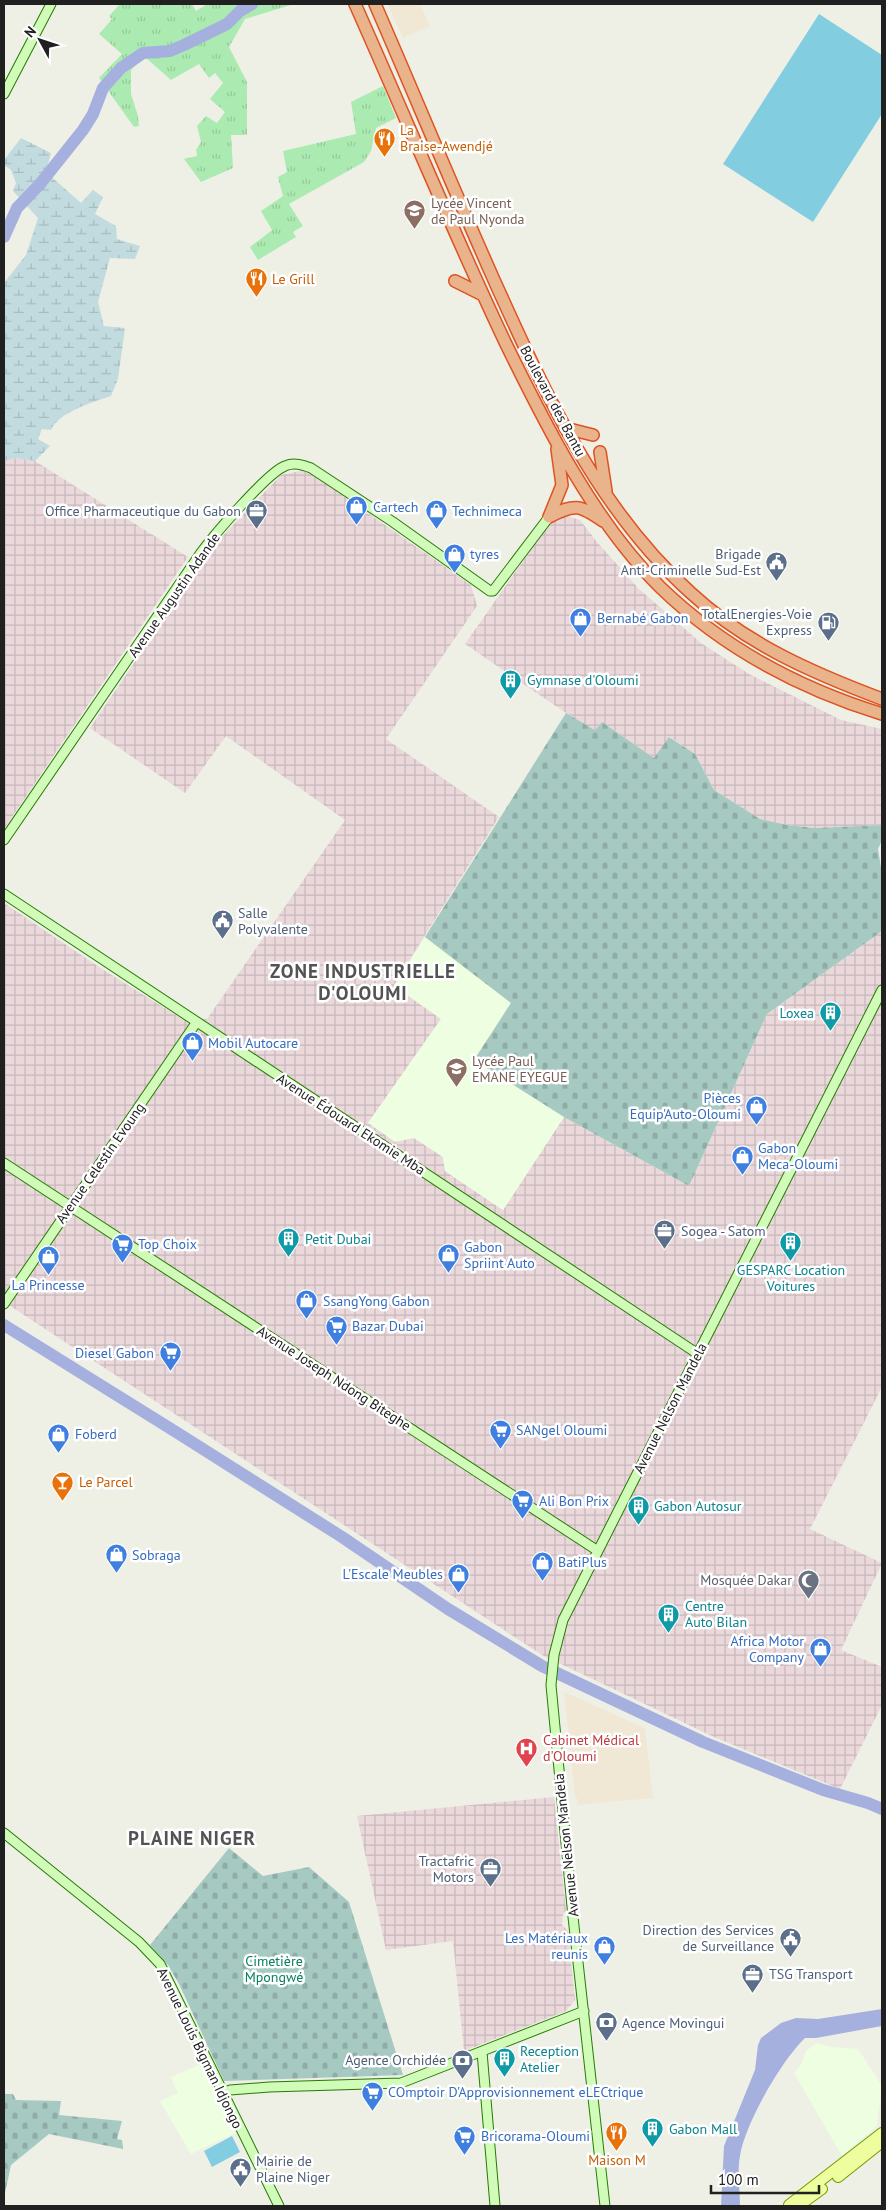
<svg xmlns="http://www.w3.org/2000/svg" width="886" height="2210" font-family="'PT Sans',sans-serif">
  <style>
    .commercial { fill: #f1e7d5 }
    .industrial { fill: url(#industrial-grid) }
    .education { fill: #edffe0 }
    .grass { fill: url(#grass-tufts) }
    .wetland { fill: url(#wetland-marsh) }
    .cemetery { fill: url(#cemetery-stones) }
    .pitch { fill: #83cde1 }
    .water { fill: #a6b0df }
    .lines { fill: none; stroke-linecap: round; stroke-linejoin: round }
    .river { stroke: #a6b0df; stroke-width: 12 }
    .secondary-casing { stroke: #267b03; stroke-width: 11 }
    .primary-casing { stroke: #729b00; stroke-width: 12 }
    .highway-casing { stroke: #df5323; stroke-width: 14 }
    .secondary { stroke: #d0fbb9; stroke-width: 9 }
    .primary { stroke: #eefe9e; stroke-width: 10 }
    .highway { stroke: #e9b38c; stroke-width: 11 }
    .labels { text-anchor: middle; dominant-baseline: central; stroke-width: 5; stroke-linejoin: round; paint-order: stroke }
    .food-label { font-size: 14px; fill: #c56008; stroke: #fff; text-anchor: start }
    .education-label { font-size: 14px; fill: #785e54; stroke: #fff; text-anchor: start }
    .street-label { font-size: 14px; fill: #202020; stroke: #fff }
    .shop-label { font-size: 14px; fill: #366cbe; stroke: #fff; text-anchor: start }
    .service-label { font-size: 14px; fill: #4e5e75; stroke: #fff; text-anchor: end }
    .culture-label { font-size: 14px; fill: #0d838f; stroke: #fff; text-anchor: start }
    .worship-label { font-size: 14px; fill: #5b616d; stroke: #fff; text-anchor: end }
    .health-label { font-size: 14px; fill: #be3a42; stroke: #fff; text-anchor: start }
    .park-label { font-size: 14px; fill: #09825c; stroke: #fff }
    .district-label { font-size: 19px; font-weight: bold; letter-spacing: 1px; fill: #535353; stroke: #fff }
  </style>
  <defs>
    <pattern id="industrial-grid" width="8" height="8" patternUnits="userSpaceOnUse" patternTransform="scale(1.25)"><rect width="8" height="8" fill="#ead8db"/><path d="M0 4h8M4 0v8" fill="none" stroke="#c8b9bc"/></pattern>
    <pattern id="grass-tufts" width="24" height="20" patternUnits="userSpaceOnUse" patternTransform="scale(1.25)"><rect width="24" height="20" fill="#abebb2"/><path d="M3 7l-1-3M5 7V3M7 7l1-3M15 17l-1-3M17 17v-4M19 17l1-3" fill="none" stroke="#93c999"/></pattern>
    <pattern id="wetland-marsh" width="20" height="14" patternUnits="userSpaceOnUse" patternTransform="scale(1.25)"><rect width="20" height="14" fill="#c2dbdf"/><path d="M1 5h8M5 5V1M11 12h8M15 12V8" fill="none" stroke="#a6bcbf"/></pattern>
    <pattern id="cemetery-stones" width="16" height="16" patternUnits="userSpaceOnUse" patternTransform="scale(1.25)"><rect width="16" height="16" fill="#a6cac1"/><path d="M2 7V4a2 2 0 0 1 4 0v3zM10 15v-3a2 2 0 0 1 4 0v3z" fill="#8fada6"/></pattern>
  </defs>
  <rect width="100%" height="100%" fill="#eef0e6"/>
  <!-- commercial -->
  <path class="commercial" d="M387 4H420L430 26 403 38Z
    M564 1692 645 1728 653 1798 578 1805 577 1798H575Z"/>
  <!-- industrial -->
  <path class="industrial" d="M16 458 35 461 188 557 4 829V461Z
    M301 471 309 472 471 585 477 606 386 739 499 817 394 985 441 1019 368 1123 414 1138 443 1157 445 1171 503 1210 564 1117 689 1186 767 1014 882 931V1387L810 1529 882 1563 841 1650 882 1667V1705L840 1789 714 1737 542 1655 4 1302V903L102 969 179 1017 207 1019 345 820 226 736 185 793 90 728 214 545 281 475Z
    M564 515 580 520 597 542 639 589 701 643 749 674 841 720 882 729V825L814 828 787 825 760 819 714 790 695 754 670 737 654 758 602 722 595 730 566 713 465 644 546 528 553 520Z
    M554 1797 566 1910 563 1915 562 1925 568 1931 575 2000 566 2011 464 2051 453 1941 386 1950 357 1816Z"/>
  <!-- education -->
  <path class="education" d="M425 937 511 1003 474 1060 564 1117 503 1210 445 1171 443 1157 414 1138 395 1142 368 1123 441 1019 394 986Z
    M817 2043 830 2047 858 2049 882 2086 877 2126 842 2156 794 2073 801 2065 806 2051Z
    M201 2064 235 2133 191 2154 160 2101 178 2093 171 2077Z"/>
  <!-- grass -->
  <path class="grass" d="M120 4H192L196 11 207 4H294L245 19 229 47 247 82V135H231L233 168 201 182 184 159 197 156 196 150 201 142 197 126 206 116 217 123 225 112 210 99 223 83 215 73 209 78 199 64 171 80 145 57 131 70V94L138 116 139 126 134 127 99 78 122 54 99 34 112 19 109 16Z
    M383 86 396 118 376 128 371 151 364 162 289 204 303 226 293 232 296 237 258 260 250 247 272 230 261 211 283 196 278 177 287 172 283 151 356 134 351 102Z"/>
  <!-- wetland -->
  <path class="wetland" d="M21 138 51 153 46 172 81 203 93 190 103 197 95 214 116 226 117 239 140 246 135 259 110 258 98 302 104 326 125 328 118 379 111 396C93 402 59 412 51 430L42 429 38 439 50 446 35 461 16 458 4 461V283L26 255 38 218 13 191 16 183 11 170 4 165V160Z"/>
  <!-- cemetery -->
  <path class="cemetery" d="M566 713 595 730 602 722 654 758 669 737 695 754 714 790 760 819 787 825 814 828 882 825V840L878 849 882 874V931L767 1014 689 1186 564 1117 474 1060 511 1003 425 937Z
    M229 1848 263 1876 309 1867 349 1902 403 2075 224 2081 179 1984 168 1965 150 1945Z
    M4 2094H13L16 2100 61 2101 59 2115 122 2121 117 2139 122 2140 123 2149 49 2134 11 2165 4 2198Z"/>
  <!-- pitch -->
  <path class="pitch" d="M819 14 882 55V114L813 222 723 164Z
    M232 2136 240 2152 212 2167 204 2151Z"/>
  <!-- water -->
  <path class="water" d="M882 2009V2026L816 2038H805C781 2061 745 2124 740 2156 737 2172 740 2190 740 2206H721L724 2146 755 2070 758 2045 761 2038 781 2023 796 2018 818 2019Z"/>
  <g class="lines">
    <!-- river -->
    <path class="river" d="M4 237 17 208 40 184 83 130 93 114 103 88 121 68 143 53 170 51 184 45 227 24 240 11 252 4
      M4 1325 176 1432 342 1537 448 1609 542 1666 703 1742 823 1790 868 1803 882 1809"/>
    <defs>
      <path id="secondary" d="M4 94 51 4
        M4 840 200 554C213 536 267 473 285 466 294 462 303 465 311 468L393 522 490 591H493L549 517
        M4 894 698 1354
        M4 1163 598 1551
        M4 1304 196 1023
        M4 1833 139 1942 160 1964 279 2206
        M482 2052 495 2206
        M222 2094 230 2090 269 2087 401 2083 584 2011
        M605 2206 573 1917 551 1685 554 1655 563 1620 882 990"/>
      <path id="primary" d="M838 2177 882 2142
        M794 2204 804 2202 822 2189
        M789 2205 882 2133"/>
      <path id="highway" d="M355 4C405 116 452 230 505 342 545 424 594 522 660 587 724 649 798 688 882 714
        M375 4C415 96 453 188 494 280 545 393 597 509 691 593 746 644 813 673 882 699
        M455 281 481 294
        M565 428 593 435
        M600 452 606 491
        M549 517 562 485 557 449
        M549 517C575 503 580 505 603 521"/>
    </defs>
    <!-- secondary casing -->
    <use href="#secondary" class="secondary-casing"/>
    <!-- primary casing -->
    <use href="#primary" class="primary-casing"/>
    <!-- highway casing -->
    <use href="#highway" class="highway-casing"/>
    <!-- secondary -->
    <use href="#secondary" class="secondary"/>
    <!-- primary -->
    <use href="#primary" class="primary"/>
    <!-- highway -->
    <use href="#highway" class="highway"/>
  </g>
  <!-- icons -->
  <defs>
    <symbol id="restaurant-pin" viewBox="-11 -11 22 30"><path d="M0 17L-7.5 6A9.5 9.5 0 1 1 7.5 6Z" fill="#e8710a" stroke="#fff"/><path d="M-5-6h1v4h1v-4h1v4h1v-4h1v5L-1.5 .5V6h-2V.5L-5-1ZM5-6V6H3V1.5H1.5Q1.5-4 5-6Z" fill="#fff"/></symbol>
    <symbol id="school-pin" viewBox="-11 -11 22 30"><path d="M0 17L-7.5 6A9.5 9.5 0 1 1 7.5 6Z" fill="#8d6e63" stroke="#fff"/><path d="M0-5L7-2L0 1L-7-2ZM-4 1L0 2.5L4 1V4Q0 6-4 4Z" fill="#fff"/></symbol>
    <symbol id="shop-pin" viewBox="-11 -11 22 30"><path d="M0 17L-7.5 6A9.5 9.5 0 1 1 7.5 6Z" fill="#3f7fe0" stroke="#fff"/><path d="M-5-2.5h2.3a2.7 3.5 0 0 1 5.4 0H5L5.5 6h-11ZM-1.5-2.5h3a1.5 2.3 0 0 0-3 0Z" fill="#fff"/></symbol>
    <symbol id="office-pin" viewBox="-11 -11 22 30"><path d="M0 17L-7.5 6A9.5 9.5 0 1 1 7.5 6Z" fill="#5c6f8a" stroke="#fff"/><path d="M-6-3h4V-5.5h4V-3h4V5H-6ZM-1-4.5V-3h2v-1.5ZM-6 0V1H6V0Z" fill="#fff"/></symbol>
    <symbol id="civic-pin" viewBox="-11 -11 22 30"><path d="M0 17L-7.5 6A9.5 9.5 0 1 1 7.5 6Z" fill="#5c6f8a" stroke="#fff"/><path d="M-.6-6.5H3V-4.5H.6V-3L4-1V1h2V6H-6V1h2V-1L-.6-3ZM-1.2 2.5V6h2.4V2.5Z" fill="#fff"/></symbol>
    <symbol id="fuel-pin" viewBox="-11 -11 22 30"><path d="M0 17L-7.5 6A9.5 9.5 0 1 1 7.5 6Z" fill="#5c6f8a" stroke="#fff"/><path d="M-5.5-6h7V0h2V4h1.3V-2.5L3-4.5l.8-.8L6-3V5H2.5V1h-1V6h-7ZM-4.2-4.7v3.2H.2V-4.7Z" fill="#fff"/></symbol>
    <symbol id="building-pin" viewBox="-11 -11 22 30"><path d="M0 17L-7.5 6A9.5 9.5 0 1 1 7.5 6Z" fill="#0f9aa8" stroke="#fff"/><path d="M-4-6H4V6H1V3H-1V6H-4ZM-2.5-4.3h1.7v1.8h-1.7ZM.8-4.3h1.7v1.8H.8ZM-2.5-1h1.7V.8h-1.7ZM.8-1h1.7V.8H.8Z" fill="#fff"/></symbol>
    <symbol id="supermarket-pin" viewBox="-11 -11 22 30"><path d="M0 17L-7.5 6A9.5 9.5 0 1 1 7.5 6Z" fill="#3f7fe0" stroke="#fff"/><path d="M-6-5.5h2.5l.6 2H6L4.5 2H-2.5L-4.4-4H-6ZM-1.5 3.2a1.3 1.3 0 1 0 .1 0ZM3 3.2a1.3 1.3 0 1 0 .1 0Z" fill="#fff"/></symbol>
    <symbol id="bar-pin" viewBox="-11 -11 22 30"><path d="M0 17L-7.5 6A9.5 9.5 0 1 1 7.5 6Z" fill="#e8710a" stroke="#fff"/><path d="M-6-5H6L.8 .8V4.5H3.5V6h-7V4.5H-.8V.8Z" fill="#fff"/></symbol>
    <symbol id="mosque-pin" viewBox="-11 -11 22 30"><path d="M0 17L-7.5 6A9.5 9.5 0 1 1 7.5 6Z" fill="#6b7280" stroke="#fff"/><path d="M3.5-4.9A6 6 0 1 0 3.5 4.9A5 5 0 1 1 3.5-4.9Z" fill="#fff"/></symbol>
    <symbol id="hospital-pin" viewBox="-11 -11 22 30"><path d="M0 17L-7.5 6A9.5 9.5 0 1 1 7.5 6Z" fill="#e0444e" stroke="#fff"/><path d="M-5-5h3v3.5h4V-5h3V5h-3V1.5h-4V5h-3Z" fill="#fff"/></symbol>
    <symbol id="bank-pin" viewBox="-11 -11 22 30"><path d="M0 17L-7.5 6A9.5 9.5 0 1 1 7.5 6Z" fill="#5c6f8a" stroke="#fff"/><path d="M-6-4H6V4H-6ZM0-2.3a2.3 2.3 0 1 0 0 4.6a2.3 2.3 0 1 0 0-4.6Z" fill="#fff"/></symbol>
  </defs>
  <g fill-rule="evenodd">
    <use href="#restaurant-pin" x="372" y="126" width="25" height="34"/>
    <use href="#school-pin" x="402" y="198" width="25" height="34"/>
    <use href="#restaurant-pin" x="244" y="266" width="25" height="34"/>
    <use href="#shop-pin" x="344" y="494" width="25" height="34"/>
    <use href="#office-pin" x="244" y="498" width="25" height="34"/>
    <use href="#shop-pin" x="424" y="498" width="25" height="34"/>
    <use href="#shop-pin" x="442" y="542" width="25" height="34"/>
    <use href="#civic-pin" x="764" y="550" width="25" height="34"/>
    <use href="#shop-pin" x="568" y="606" width="25" height="34"/>
    <use href="#fuel-pin" x="816" y="610" width="25" height="34"/>
    <use href="#building-pin" x="498" y="668" width="25" height="34"/>
    <use href="#civic-pin" x="210" y="908" width="25" height="34"/>
    <use href="#building-pin" x="818" y="1000" width="25" height="34"/>
    <use href="#shop-pin" x="180" y="1030" width="25" height="34"/>
    <use href="#school-pin" x="444" y="1056" width="25" height="34"/>
    <use href="#shop-pin" x="744" y="1094" width="25" height="34"/>
    <use href="#shop-pin" x="730" y="1144" width="25" height="34"/>
    <use href="#office-pin" x="652" y="1218" width="25" height="34"/>
    <use href="#building-pin" x="276" y="1226" width="25" height="34"/>
    <use href="#building-pin" x="778" y="1230" width="25" height="34"/>
    <use href="#supermarket-pin" x="110" y="1232" width="25" height="34"/>
    <use href="#shop-pin" x="436" y="1242" width="25" height="34"/>
    <use href="#shop-pin" x="36" y="1244" width="25" height="34"/>
    <use href="#shop-pin" x="294" y="1288" width="25" height="34"/>
    <use href="#supermarket-pin" x="324" y="1314" width="25" height="34"/>
    <use href="#supermarket-pin" x="158" y="1340" width="25" height="34"/>
    <use href="#supermarket-pin" x="488" y="1418" width="25" height="34"/>
    <use href="#shop-pin" x="46" y="1422" width="25" height="34"/>
    <use href="#bar-pin" x="50" y="1470" width="25" height="34"/>
    <use href="#supermarket-pin" x="510" y="1488" width="25" height="34"/>
    <use href="#building-pin" x="626" y="1494" width="25" height="34"/>
    <use href="#shop-pin" x="104" y="1542" width="25" height="34"/>
    <use href="#shop-pin" x="530" y="1550" width="25" height="34"/>
    <use href="#shop-pin" x="446" y="1562" width="25" height="34"/>
    <use href="#mosque-pin" x="796" y="1568" width="25" height="34"/>
    <use href="#building-pin" x="656" y="1602" width="25" height="34"/>
    <use href="#shop-pin" x="808" y="1636" width="25" height="34"/>
    <use href="#hospital-pin" x="514" y="1736" width="25" height="34"/>
    <use href="#office-pin" x="478" y="1856" width="25" height="34"/>
    <use href="#civic-pin" x="778" y="1926" width="25" height="34"/>
    <use href="#shop-pin" x="592" y="1934" width="25" height="34"/>
    <use href="#office-pin" x="740" y="1962" width="25" height="34"/>
    <use href="#bank-pin" x="594" y="2010" width="25" height="34"/>
    <use href="#building-pin" x="492" y="2046" width="25" height="34"/>
    <use href="#bank-pin" x="450" y="2048" width="25" height="34"/>
    <use href="#supermarket-pin" x="360" y="2080" width="25" height="34"/>
    <use href="#building-pin" x="640" y="2116" width="25" height="34"/>
    <use href="#restaurant-pin" x="604" y="2120" width="25" height="34"/>
    <use href="#supermarket-pin" x="452" y="2124" width="25" height="34"/>
    <use href="#civic-pin" x="228" y="2156" width="25" height="34"/>
  </g>
  <g class="labels">
    <!-- food labels -->
    <g class="food-label">
      <text x="400" y="130">La<tspan x="400" dy="16">Braise-Awendjé</tspan></text>
      <text x="272" y="279">Le Grill</text>
      <text x="79" y="1482">Le Parcel</text>
      <text x="617" y="2160" text-anchor="middle">Maison M</text>
    </g>
    <!-- education labels -->
    <g class="education-label">
      <text x="431" y="203">Lycée Vincent<tspan x="431" dy="16">de Paul Nyonda</tspan></text>
      <text x="472" y="1061">Lycée Paul<tspan x="472" dy="16">EMANE EYEGUE</tspan></text>
    </g>
    <!-- street labels -->
    <g class="street-label">
      <text transform="translate(553 401) rotate(62)">Boulevard des Bantu</text>
      <text transform="translate(174 595) rotate(-55)">Avenue Augustin Adande</text>
      <text transform="translate(351 1124) rotate(33)">Avenue Édouard Ekomie Mba</text>
      <text transform="translate(100 1163) rotate(-55)">Avenue Celestin Evoung</text>
      <text transform="translate(334 1378) rotate(33)">Avenue Joseph Ndong Biteghe</text>
      <text transform="translate(670 1408) rotate(-63)">Avenue Nelson Mandela</text>
      <text transform="translate(566 1845) rotate(-96)">Avenue Nelson Mandela</text>
      <text transform="translate(200 2048) rotate(64)">Avenue Louis Bigman Idjongo</text>
    </g>
    <!-- shop labels -->
    <g class="shop-label">
      <text x="373" y="507">Cartech</text>
      <text x="452" y="511">Technimeca</text>
      <text x="470" y="554">tyres</text>
      <text x="597" y="618">Bernabé Gabon</text>
      <text x="208" y="1043">Mobil Autocare</text>
      <text x="741" y="1098" text-anchor="end">Pièces<tspan x="741" dy="16">Equip'Auto-Oloumi</tspan></text>
      <text x="758" y="1148">Gabon<tspan x="758" dy="16">Meca-Oloumi</tspan></text>
      <text x="138" y="1244">Top Choix</text>
      <text x="464" y="1247">Gabon<tspan x="464" dy="16">Spriint Auto</tspan></text>
      <text x="48" y="1285" text-anchor="middle">La Princesse</text>
      <text x="323" y="1301">SsangYong Gabon</text>
      <text x="352" y="1326">Bazar Dubai</text>
      <text x="154" y="1353" text-anchor="end">Diesel Gabon</text>
      <text x="516" y="1430">SANgel Oloumi</text>
      <text x="75" y="1434">Foberd</text>
      <text x="539" y="1501">Ali Bon Prix</text>
      <text x="132" y="1555">Sobraga</text>
      <text x="558" y="1562">BatiPlus</text>
      <text x="443" y="1574" text-anchor="end">L'Escale Meubles</text>
      <text x="804" y="1641" text-anchor="end">Africa Motor<tspan x="804" dy="16">Company</tspan></text>
      <text x="588" y="1938" text-anchor="end">Les Matériaux<tspan x="588" dy="16">reunis</tspan></text>
      <text x="388" y="2092">COmptoir D'Approvisionnement eLECtrique</text>
      <text x="481" y="2136">Bricorama-Oloumi</text>
    </g>
    <!-- service labels -->
    <g class="service-label">
      <text x="241" y="511">Office Pharmaceutique du Gabon</text>
      <text x="761" y="554">Brigade<tspan x="761" dy="16">Anti-Criminelle Sud-Est</tspan></text>
      <text x="812" y="614">TotalEnergies-Voie<tspan x="812" dy="16">Express</tspan></text>
      <text x="238" y="913" text-anchor="start">Salle<tspan x="238" dy="16">Polyvalente</tspan></text>
      <text x="681" y="1231" text-anchor="start">Sogea - Satom</text>
      <text x="474" y="1861">Tractafric<tspan x="474" dy="16">Motors</tspan></text>
      <text x="774" y="1930">Direction des Services<tspan x="774" dy="16">de Surveillance</tspan></text>
      <text x="769" y="1974" text-anchor="start">TSG Transport</text>
      <text x="622" y="2023" text-anchor="start">Agence Movingui</text>
      <text x="446" y="2060">Agence Orchidée</text>
      <text x="256" y="2161" text-anchor="start">Mairie de<tspan x="256" dy="16">Plaine Niger</tspan></text>
    </g>
    <!-- culture labels -->
    <g class="culture-label">
      <text x="527" y="680">Gymnase d'Oloumi</text>
      <text x="814" y="1013" text-anchor="end">Loxea</text>
      <text x="305" y="1239">Petit Dubai</text>
      <text x="791" y="1270" text-anchor="middle">GESPARC Location<tspan x="791" dy="16">Voitures</tspan></text>
      <text x="654" y="1506">Gabon Autosur</text>
      <text x="685" y="1606">Centre<tspan x="685" dy="16">Auto Bilan</tspan></text>
      <text x="520" y="2051">Reception<tspan x="520" dy="16">Atelier</tspan></text>
      <text x="669" y="2129">Gabon Mall</text>
    </g>
    <!-- worship labels -->
    <g class="worship-label">
      <text x="792" y="1580">Mosquée Dakar</text>
    </g>
    <!-- health labels -->
    <g class="health-label">
      <text x="543" y="1740">Cabinet Médical<tspan x="543" dy="16">d'Oloumi</tspan></text>
    </g>
    <!-- park labels -->
    <g class="park-label">
      <text x="274" y="1961">Cimetière<tspan x="274" dy="16">Mpongwé</tspan></text>
    </g>
    <!-- district labels -->
    <g class="district-label">
      <text x="363" y="971">ZONE INDUSTRIELLE<tspan x="363" dy="22">D'OLOUMI</tspan></text>
      <text x="192" y="1838">PLAINE NIGER</text>
    </g>
  </g>
  <!-- border -->
  <rect width="886" height="2210" fill="none" stroke="#202020" stroke-width="10"/>
  <!-- north arrow -->
  <g transform="translate(40 40) rotate(310)" stroke="#ffffff" stroke-width="4" paint-order="stroke">
  <path d="M0-4L9 19L0 12L-9 19Z" fill="#202020"/>
  <text y="-8" font-size="14" font-weight="bold" text-anchor="middle" fill="#202020">N</text>
  </g>
  <!-- scale -->
  <path d="M711 2185v8h108v-8" fill="none" stroke="#202020" stroke-width="2.5"/>
  <text x="718" y="2185" font-size="15" fill="#202020" stroke="#ffffff" stroke-width="4" paint-order="stroke">100 m</text>
</svg>
